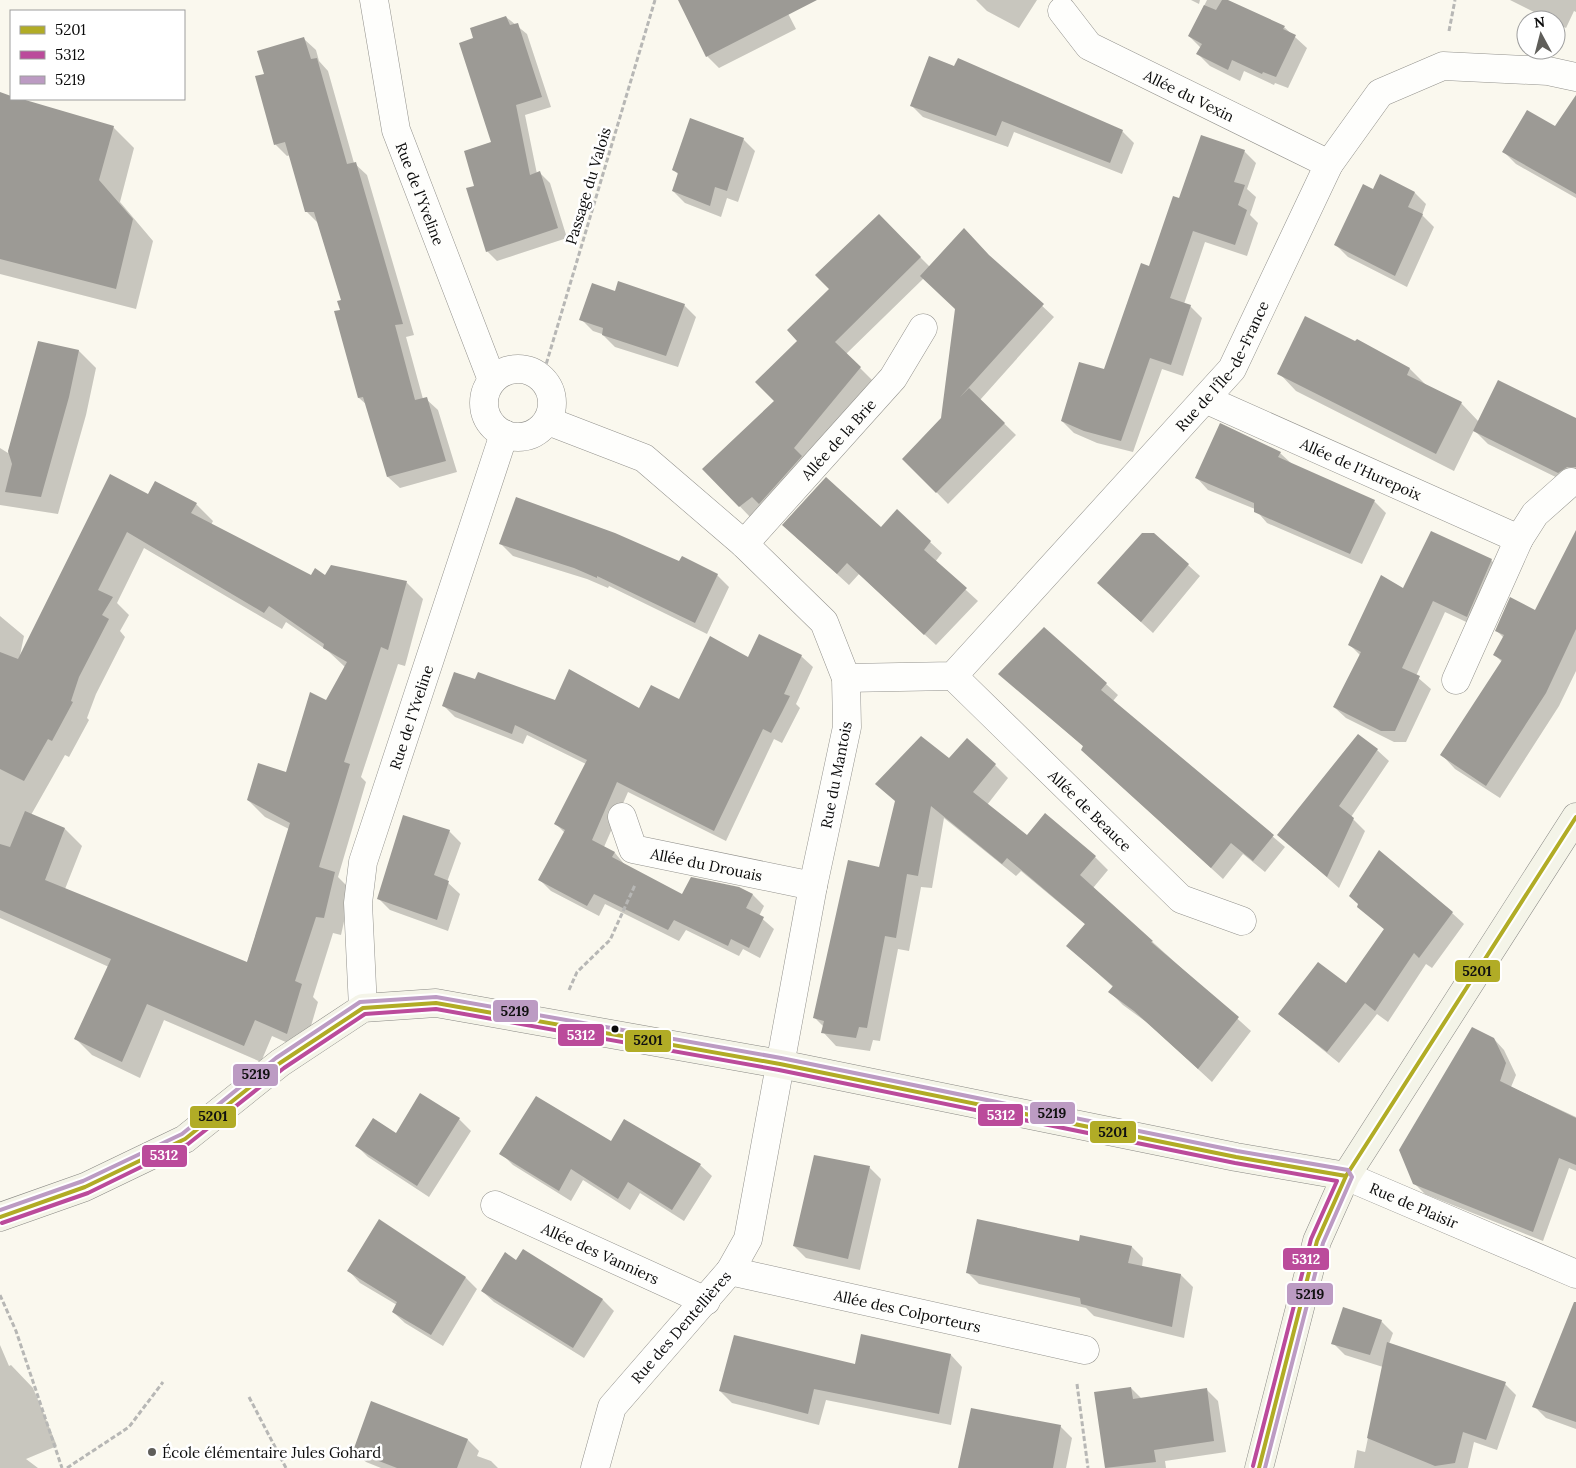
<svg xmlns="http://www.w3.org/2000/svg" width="1576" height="1468" font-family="Lora,serif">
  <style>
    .shadow { fill: #0003; fill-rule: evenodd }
    .building { fill: #9c9a95 }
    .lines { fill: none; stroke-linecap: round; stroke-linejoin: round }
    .street-casing { stroke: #93928d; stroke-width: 29 }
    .secondary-casing { stroke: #898884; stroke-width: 29 }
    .path { stroke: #b7b7b5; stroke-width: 3; stroke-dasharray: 5 2.5; stroke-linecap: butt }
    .street { stroke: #fefefc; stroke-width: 28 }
    .secondary { stroke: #f4f4e8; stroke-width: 28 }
    .bus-1-casing { stroke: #fff; stroke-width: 8 }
    .bus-2-casing { stroke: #fff; stroke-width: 8 }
    .bus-3-casing { stroke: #fff; stroke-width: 8 }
    .bus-1 { stroke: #b1ac26; stroke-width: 4 }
    .bus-2 { stroke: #bb4b9b; stroke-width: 4 }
    .bus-3 { stroke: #bc9bc3; stroke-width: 4 }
    .bus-dot { fill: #0b0b0b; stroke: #fff; stroke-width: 2 }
    .poi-dot { fill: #5f5e5a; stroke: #fff; stroke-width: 2 }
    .labels { text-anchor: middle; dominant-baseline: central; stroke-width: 5; stroke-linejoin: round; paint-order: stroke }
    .street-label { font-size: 15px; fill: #0b0b0b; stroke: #fff }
    .poi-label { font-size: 15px; fill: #0b0b0b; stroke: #fff; text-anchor: start }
    .line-badge { stroke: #fff; stroke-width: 2 }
    .badge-label { font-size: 14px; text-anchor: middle; font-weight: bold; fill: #fff }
    .pale-badge-label { font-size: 14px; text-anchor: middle; font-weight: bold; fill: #111 }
  </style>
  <rect width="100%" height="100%" fill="#faf8ee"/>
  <!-- shadow -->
  <path class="shadow" d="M692 0H781L796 29 719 68 707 56Z
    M976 0H1037L1019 28 987 11Z
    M1191 0H1200L1199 4Z
    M1207 0H1225L1284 27 1307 48 1288 88 1275 83 1274 85 1244 71 1240 81 1210 66 1198 54 1201 48 1189 36Z
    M1510 0H1576V12L1574 11 1566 28 1556 23V20H1550Z
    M506 17 527 34 551 107 525 115 537 174 540 173 550 183 567 238 497 261 487 251 476 187 492 143 475 38Z
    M304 39 316 50 319 61 328 71 354 163 367 175 414 335 406 337 423 399H426L438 410 457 472 400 488 388 477 367 405 359 398 341 311 342 301 318 223 306 211 290 155 287 156 275 144 266 74Z
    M0 94 113 127 134 148 120 202 153 241 136 309 0 274Z
    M912 106 1122 131 1134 143 1122 174 1014 132 1008 147 923 117Z
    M1555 128 1576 129V198L1516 164 1504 152Z
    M743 139 755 151 738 202 727 198 721 217 685 203 673 191 679 175 674 170Z
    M1244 151 1256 163 1247 189 1256 197 1250 215 1258 223 1247 256 1205 242 1184 304 1190 306 1202 318 1183 376 1162 369 1133 452 1097 443 1074 433 1062 421 1105 371 1180 199Z
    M1374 191 1415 193 1426 204 1422 215 1434 227 1407 287 1348 257 1336 245Z
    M879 216 930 267 993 260 1054 317 980 400 1016 435 948 504 904 459 942 418 956 309 924 278 846 354 872 380 807 458 751 518 704 469 776 401 799 341Z
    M616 292 684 305 696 317 678 367 615 347 602 334 593 331 581 319Z
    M39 342 79 351 96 368 86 415 58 514 0 505V448L8 453Z
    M1410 369 1428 387 1461 403 1479 422 1576 420V483L1572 485 1488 444 1474 430 1454 471 1296 391 1279 373Z
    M1280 453 1292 464 1374 501 1386 513 1362 564 1267 523 1255 509 1208 490 1197 478Z
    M148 496 196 504 213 521 211 525 312 577 406 582 423 599 405 666 398 664 361 777 366 782 338 877 351 890 341 935 333 933 313 997 318 1002 304 1050 272 1036 261 1062 164 1020 140 1078 92 1055 75 1038 109 967 0 918V616L24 636 19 660ZM144 548 282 629 286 622 328 651 345 667 287 774 248 800 265 817 289 829 247 963 65 889 82 846 65 829 31 815 65 755 69 757 89 720 87 718 96 694 125 637 120 631 129 615 117 603Z
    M881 529 930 542 942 553 935 562 978 601 936 645 859 574 849 585 796 537Z
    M1576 533V671L1559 706 1500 798 1455 769 1442 755 1502 662 1495 655 1504 638 1497 631 1536 612Z
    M501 544 680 562 683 558 717 575 729 587 707 634 609 586 608 588 587 579 513 556Z
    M1491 560 1503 572 1479 628 1445 612 1416 676 1431 689 1406 742H1394L1346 718 1334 707 1361 656 1350 645 1404 590Z
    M1188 565 1200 576 1153 633 1110 594Z
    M801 656 813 667 796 704 800 708 782 743 774 739 726 841 628 792 604 847 615 853 625 865 683 896 753 895 764 906 759 916 774 929 760 958 743 949 739 956 686 930 679 941 605 904 599 916 551 891 540 880 565 833 556 824 586 764 527 735 523 744 455 717 444 706 556 702 640 710 680 701 748 659Z
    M1000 674 1106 684 1118 695 1113 701 1285 847 1265 872 1243 854 1223 879 1094 761 1084 747Z
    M1377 750 1389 761 1351 817 1365 831 1339 888 1279 835Z
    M949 760 995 765 1008 778 987 805 1027 837 1095 857 1108 870 1093 888 1251 1031 1212 1082 1149 1024 1123 1005 1110 992 1113 987 1068 946 1086 925 1021 871 1016 876 944 818 932 888 921 887 909 951 898 949 880 1041 873 1040 870 1051 836 1046 823 1032 824 1027 815 1018 880 868Z
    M449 831 461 843 447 882 460 894 448 931 390 910 379 899Z
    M1358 906 1452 913 1464 924 1432 968 1426 964 1388 1022 1377 1014 1339 1063 1279 1014 1346 984 1385 930Z
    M1494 1039 1504 1050 1516 1075 1511 1087 1576 1117V1171L1569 1168 1543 1241 1425 1194 1414 1183Z
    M459 1119 471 1131 429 1197 368 1157 357 1146Z
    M611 1142 700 1165 712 1176 684 1221 640 1193 630 1210 583 1180 571 1201 513 1165 501 1153Z
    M869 1167 881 1179 860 1270 806 1258 794 1246Z
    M1080 1242 1132 1247 1143 1258 1142 1267 1181 1275 1193 1287 1184 1338 1094 1316 1086 1308 979 1284 967 1272Z
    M523 1250 603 1300 614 1311 584 1358 494 1302 482 1291 516 1261Z
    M349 1271 466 1278 477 1289 443 1346 405 1323 393 1312 397 1305 360 1283Z
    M1381 1321 1393 1333 1389 1344 1505 1384 1516 1395 1497 1450 1474 1442 1468 1468H1354L1357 1450 1365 1452 1383 1367 1345 1355 1333 1343Z
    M1576 1342V1429L1546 1418 1534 1406Z
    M0 1345 9 1366 11 1365 33 1388 57 1446 26 1459 38 1468H0Z
    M951 1355 962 1367 951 1425 826 1400 819 1425 732 1403 720 1391 856 1365Z
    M1131 1388 1142 1399 1206 1389 1218 1401 1226 1452 1165 1461 1166 1468H1106L1095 1393Z
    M1060 1426 1072 1438 1066 1468H960Z
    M468 1440 479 1451 477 1456 491 1461 498 1468H381L366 1462 354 1450Z"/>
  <!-- building -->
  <path class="building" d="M678 0H817L706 57Z
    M1222 0H1228L1285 26 1283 29 1296 35 1276 77 1263 72 1262 74 1232 60 1228 70 1196 54 1202 44 1188 36 1204 5 1216 10Z
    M506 16 510 25 518 23 542 97 516 105 530 175 540 171 558 228 486 252 466 188 474 186 464 151 491 142 459 43 473 38 470 28Z
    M304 37 311 59 317 58 347 164 356 162 403 324 395 325 415 400 427 397 446 461 387 477 363 397 358 398 334 311 340 310 337 301 341 300 314 212H305L285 142 274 145 255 76 264 74 257 51Z
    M929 56 954 66 958 58 1123 130 1110 163 1002 121 996 136 910 106Z
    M0 92 11 96V99H22L114 126 99 180 133 219 116 289 0 259Z
    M1576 95V194L1502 152 1527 110 1555 126Z
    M690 118 744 138 727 191 715 187 710 206 672 191 678 173 672 170Z
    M1201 135 1245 150 1234 182 1245 185 1238 205 1247 210 1235 245 1193 231 1170 298 1191 305 1171 365 1150 358 1121 441 1084 431 1061 421 1079 362 1104 369 1141 263 1149 266 1173 196 1179 198Z
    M1380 174 1415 192 1408 207 1423 214 1395 276 1334 245 1363 184 1373 189Z
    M879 214 921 257 835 342 861 367 794 448 802 456 759 504 752 497 739 507 702 469 774 401 755 382 797 341 787 330 829 289 815 275Z
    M964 228 989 255 1044 304 960 397 969 388 1005 423 936 493 902 459 941 418 955 309 920 276Z
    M618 281 685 304 666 356 602 335 603 328 579 320 592 283 615 291Z
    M1305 316 1355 341 1357 339 1410 368 1407 375 1462 402 1436 454 1277 374Z
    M38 341 79 350 69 397 41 497 5 492 12 464 8 451Z
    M1498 380 1576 418V467H1567L1558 473 1473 431Z
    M1220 423 1281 452 1278 457 1375 500 1350 554 1254 512V503L1195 478Z
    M110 474 148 494 155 481 197 503 191 513 311 575 315 568 325 575 331 565 407 581 388 650 381 647 344 762 350 764 319 867 335 872 324 918 316 917 295 981 302 984 287 1034 255 1020 244 1046 147 1004 122 1062 74 1039 111 959 0 910V844L10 847 25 811 65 828 45 880 247 962 290 823 247 800 258 763 286 772 310 692 326 700 347 662 323 648 324 644 269 606 264 613 127 532 98 590 113 597 102 615 109 619 79 677 71 701 73 702 52 741 48 739 24 781 0 769V652L18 659Z
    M826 477 881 527 897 509 931 541 924 550 967 588 924 635 847 563 837 574 782 525Z
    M516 497 615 533 679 561 682 556 718 574 695 623 597 576V578L574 568 499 544Z
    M1576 530V629L1546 693 1486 786 1440 755 1502 660 1493 655 1504 635 1495 631 1510 597 1535 610Z
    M1431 531 1492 559 1467 617 1433 601 1402 668 1420 676 1395 731H1381L1333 707 1361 652 1348 645 1381 575 1403 588Z
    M1142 533H1154L1189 564 1141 622 1097 583Z
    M1044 627 1107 683 1101 690 1274 835 1253 861 1231 843 1211 868 1081 750 1083 746 998 674Z
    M759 634 802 655 784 694 790 696 782 712 771 733 763 729 714 831 617 782 592 840 615 852 612 857 682 894 691 877 739 887 753 894 746 908 764 917 749 948 731 939 728 946 674 920 668 930 594 894 587 906 538 880 565 830 554 824 587 760 515 725 512 734 442 706 454 672 475 679 478 672 555 700 569 669 639 708 651 685 679 699 710 636 748 657Z
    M1358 734 1378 749 1339 806 1354 818 1327 877 1277 835Z
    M921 736 949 758 967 738 996 764 973 792 1027 835 1045 813 1096 856 1080 875 1153 941 1151 942 1239 1017 1198 1069 1134 1011 1108 992 1113 986 1066 946 1085 924 1007 858 1002 864 931 806 918 876 907 874 896 938 885 936 867 1028 859 1027 856 1038 821 1033 824 1021 813 1018 848 860 879 867 895 801 875 784Z
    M403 815 450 830 434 875 449 881 437 920 377 899Z
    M1379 850 1453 912 1419 958 1414 953 1375 1011 1365 1003 1327 1052 1278 1014 1318 962 1346 983 1384 929 1357 907 1358 904 1349 896Z
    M1472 1027 1494 1038 1506 1063 1500 1081 1576 1118V1165L1559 1158 1533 1232 1413 1184 1399 1150Z
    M420 1093 460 1118 417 1186 355 1146 373 1118 396 1133Z
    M536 1096 611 1141 624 1119 701 1164 672 1210 628 1182 618 1199 571 1169 559 1191 499 1154Z
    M814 1155 870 1166 848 1259 793 1246Z
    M379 1219 466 1277 431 1335 392 1312 397 1302 347 1271Z
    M977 1219 1079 1241 1080 1235 1132 1246 1128 1263 1181 1274 1172 1327 1081 1304 1080 1298 966 1273Z
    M523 1249 603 1299 573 1348 481 1291 505 1252 516 1260Z
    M1574 1302H1576V1422L1532 1407Z
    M1343 1307 1382 1320 1370 1355 1331 1344Z
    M861 1334 951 1354 939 1414 814 1389 808 1414 719 1391 734 1335 855 1364Z
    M1387 1342 1506 1382 1486 1440 1463 1432 1455 1463 1435 1466 1367 1438Z
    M1131 1387 1133 1399 1207 1388 1214 1441 1154 1450 1156 1462 1105 1468 1094 1392Z
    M371 1401 468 1439 457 1468H397L353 1451Z
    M971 1408 1061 1425 1053 1468H958Z"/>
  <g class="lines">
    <defs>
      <g id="street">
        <path id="s1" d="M374 0 396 130 492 380"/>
        <path id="s2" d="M1062 11 1089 46 1329 164"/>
        <circle cx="518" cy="403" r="34"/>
        <path id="s3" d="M1205 399 1519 539"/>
        <path d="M548 421 644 458 744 544 824 622 846 678 847 727 813 886 748 1239 730 1271 612 1407 595 1468"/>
        <path id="s4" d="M744 544 893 378 923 328"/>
        <path id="s5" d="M953 676 1181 899 1242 921"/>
        <path id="s6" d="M846 678 953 676 1232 369 1329 164 1380 93 1443 66 1548 71 1576 77"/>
        <path d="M1456 680 1519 539 1535 514 1571 482"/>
        <path id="s7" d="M622 817 633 849 813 886"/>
        <path id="s8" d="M363 1008 358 903 363 862 504 434"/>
        <path id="s9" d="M1346 1176 1576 1274"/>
        <path id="s10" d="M495 1205 706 1301"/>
        <path id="s11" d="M730 1271 1085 1350"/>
      </g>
      <path id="secondary" d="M0 1217 85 1187 185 1139 280 1063 363 1008 436 1003 780 1064 1236 1157 1346 1176
        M1259 1468 1317 1241 1346 1176 1576 817"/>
    </defs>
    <!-- street casing -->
    <use href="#street" class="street-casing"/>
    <!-- secondary casing -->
    <use href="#secondary" class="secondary-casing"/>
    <!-- path -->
    <path class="path" d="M1449 31 1455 0
      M542 378 655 0
      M569 990 577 972 610 940 635 885
      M0 1295 16 1331 62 1468
      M1077 1384 1088 1468
      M249 1397 286 1468
      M67 1468 129 1427 163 1382"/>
    <!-- street -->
    <use href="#street" class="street"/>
    <!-- secondary -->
    <use href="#secondary" class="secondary"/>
    <defs>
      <path id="bus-1" d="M0 1217 85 1187 185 1139 280 1063 363 1008 436 1003 780 1064 1236 1157 1346 1176
        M1259 1468 1317 1241 1346 1176 1576 817"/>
      <path id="bus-2" d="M2 1223 88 1193 188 1144 284 1068 365 1014 436 1009 779 1070 1235 1163 1337 1181 1311 1239 1253 1466"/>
      <path id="bus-3" d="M0 1210 83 1181 182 1134 276 1058 360 1002 436 997 781 1058 1237 1151 1348 1170 1352 1177 1323 1243 1265 1468"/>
    </defs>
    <!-- bus-1 casing -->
    <use href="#bus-1" class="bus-1-casing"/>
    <!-- bus-2 casing -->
    <use href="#bus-2" class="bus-2-casing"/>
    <!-- bus-3 casing -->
    <use href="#bus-3" class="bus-3-casing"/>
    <!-- bus-1 -->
    <use href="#bus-1" class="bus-1"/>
    <!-- bus-2 -->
    <use href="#bus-2" class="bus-2"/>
    <!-- bus-3 -->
    <use href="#bus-3" class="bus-3"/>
  </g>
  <!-- markers -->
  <circle class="bus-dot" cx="615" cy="1029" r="4.5"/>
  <circle class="poi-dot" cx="152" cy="1452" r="5"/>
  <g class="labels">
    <!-- street labels -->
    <g class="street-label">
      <text stroke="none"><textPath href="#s2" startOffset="156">Allée du Vexin</textPath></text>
      <text transform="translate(588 186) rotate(-73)">Passage du Valois</text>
      <text stroke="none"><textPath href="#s1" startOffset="200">Rue de l'Yveline</textPath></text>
      <text stroke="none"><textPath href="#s6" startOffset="519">Rue de l'Île-de-France</textPath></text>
      <text stroke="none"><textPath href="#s4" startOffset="141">Allée de la Brie</textPath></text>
      <text stroke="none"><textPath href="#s3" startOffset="171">Allée de l'Hurepoix</textPath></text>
      <text stroke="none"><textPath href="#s8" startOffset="299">Rue de l'Yveline</textPath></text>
      <text transform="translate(836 775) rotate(-79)">Rue du Mantois</text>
      <text stroke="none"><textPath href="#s5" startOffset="192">Allée de Beauce</textPath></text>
      <text stroke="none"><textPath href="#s7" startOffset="109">Allée du Drouais</textPath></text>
      <text stroke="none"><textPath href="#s9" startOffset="74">Rue de Plaisir</textPath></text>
      <text stroke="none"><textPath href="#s10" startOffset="116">Allée des Vanniers</textPath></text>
      <text stroke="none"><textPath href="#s11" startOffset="182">Allée des Colporteurs</textPath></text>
      <text transform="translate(681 1327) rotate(-49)">Rue des Dentellières</text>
    </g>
    <!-- poi labels -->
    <g class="poi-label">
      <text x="162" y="1452">École élémentaire Jules Gohard</text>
    </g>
  </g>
  <g class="line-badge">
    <rect x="1454" y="959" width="47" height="24" rx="5" fill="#b1ac26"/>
    <rect x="492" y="999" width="47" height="24" rx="5" fill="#bc9bc3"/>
    <rect x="557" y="1023" width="48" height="24" rx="5" fill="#bb4b9b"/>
    <rect x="624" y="1029" width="48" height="24" rx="5" fill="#b1ac26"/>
    <rect x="232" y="1063" width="47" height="24" rx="5" fill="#bc9bc3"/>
    <rect x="1029" y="1101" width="47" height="24" rx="5" fill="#bc9bc3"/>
    <rect x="977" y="1103" width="47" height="24" rx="5" fill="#bb4b9b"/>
    <rect x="189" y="1105" width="48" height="24" rx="5" fill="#b1ac26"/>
    <rect x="1089" y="1120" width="48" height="24" rx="5" fill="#b1ac26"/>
    <rect x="141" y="1144" width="47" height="24" rx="5" fill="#bb4b9b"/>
    <rect x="1282" y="1247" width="48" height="24" rx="5" fill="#bb4b9b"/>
    <rect x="1286" y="1282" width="48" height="24" rx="5" fill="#bc9bc3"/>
  </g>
  <g class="badge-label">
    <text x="581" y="1040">5312</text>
    <text x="1001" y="1120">5312</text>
    <text x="164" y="1160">5312</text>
    <text x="1306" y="1264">5312</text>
  </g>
  <g class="pale-badge-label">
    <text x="1477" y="976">5201</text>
    <text x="515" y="1016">5219</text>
    <text x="648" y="1045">5201</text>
    <text x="256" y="1079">5219</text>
    <text x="1052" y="1118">5219</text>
    <text x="213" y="1121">5201</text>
    <text x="1113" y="1137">5201</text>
    <text x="1310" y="1299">5219</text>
  </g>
  <!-- legend -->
  <rect x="10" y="10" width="175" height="90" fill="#ffffff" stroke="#9d9d9d"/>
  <rect x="20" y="26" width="25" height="8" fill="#b1ac26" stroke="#9d9d9d"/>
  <text x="55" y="35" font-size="15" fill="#0b0b0b">5201</text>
  <rect x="20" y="51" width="25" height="8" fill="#bb4b9b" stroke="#9d9d9d"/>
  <text x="55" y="60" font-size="15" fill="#0b0b0b">5312</text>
  <rect x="20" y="76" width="25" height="8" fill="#bc9bc3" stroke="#9d9d9d"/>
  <text x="55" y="85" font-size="15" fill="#0b0b0b">5219</text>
  <!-- north arrow -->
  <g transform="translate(1541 35) rotate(353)"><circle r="24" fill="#ffffff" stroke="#9d9d9d"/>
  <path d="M0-4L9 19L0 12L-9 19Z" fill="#5f5e5a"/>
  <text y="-8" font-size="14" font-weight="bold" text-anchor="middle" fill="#0b0b0b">N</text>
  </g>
</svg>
